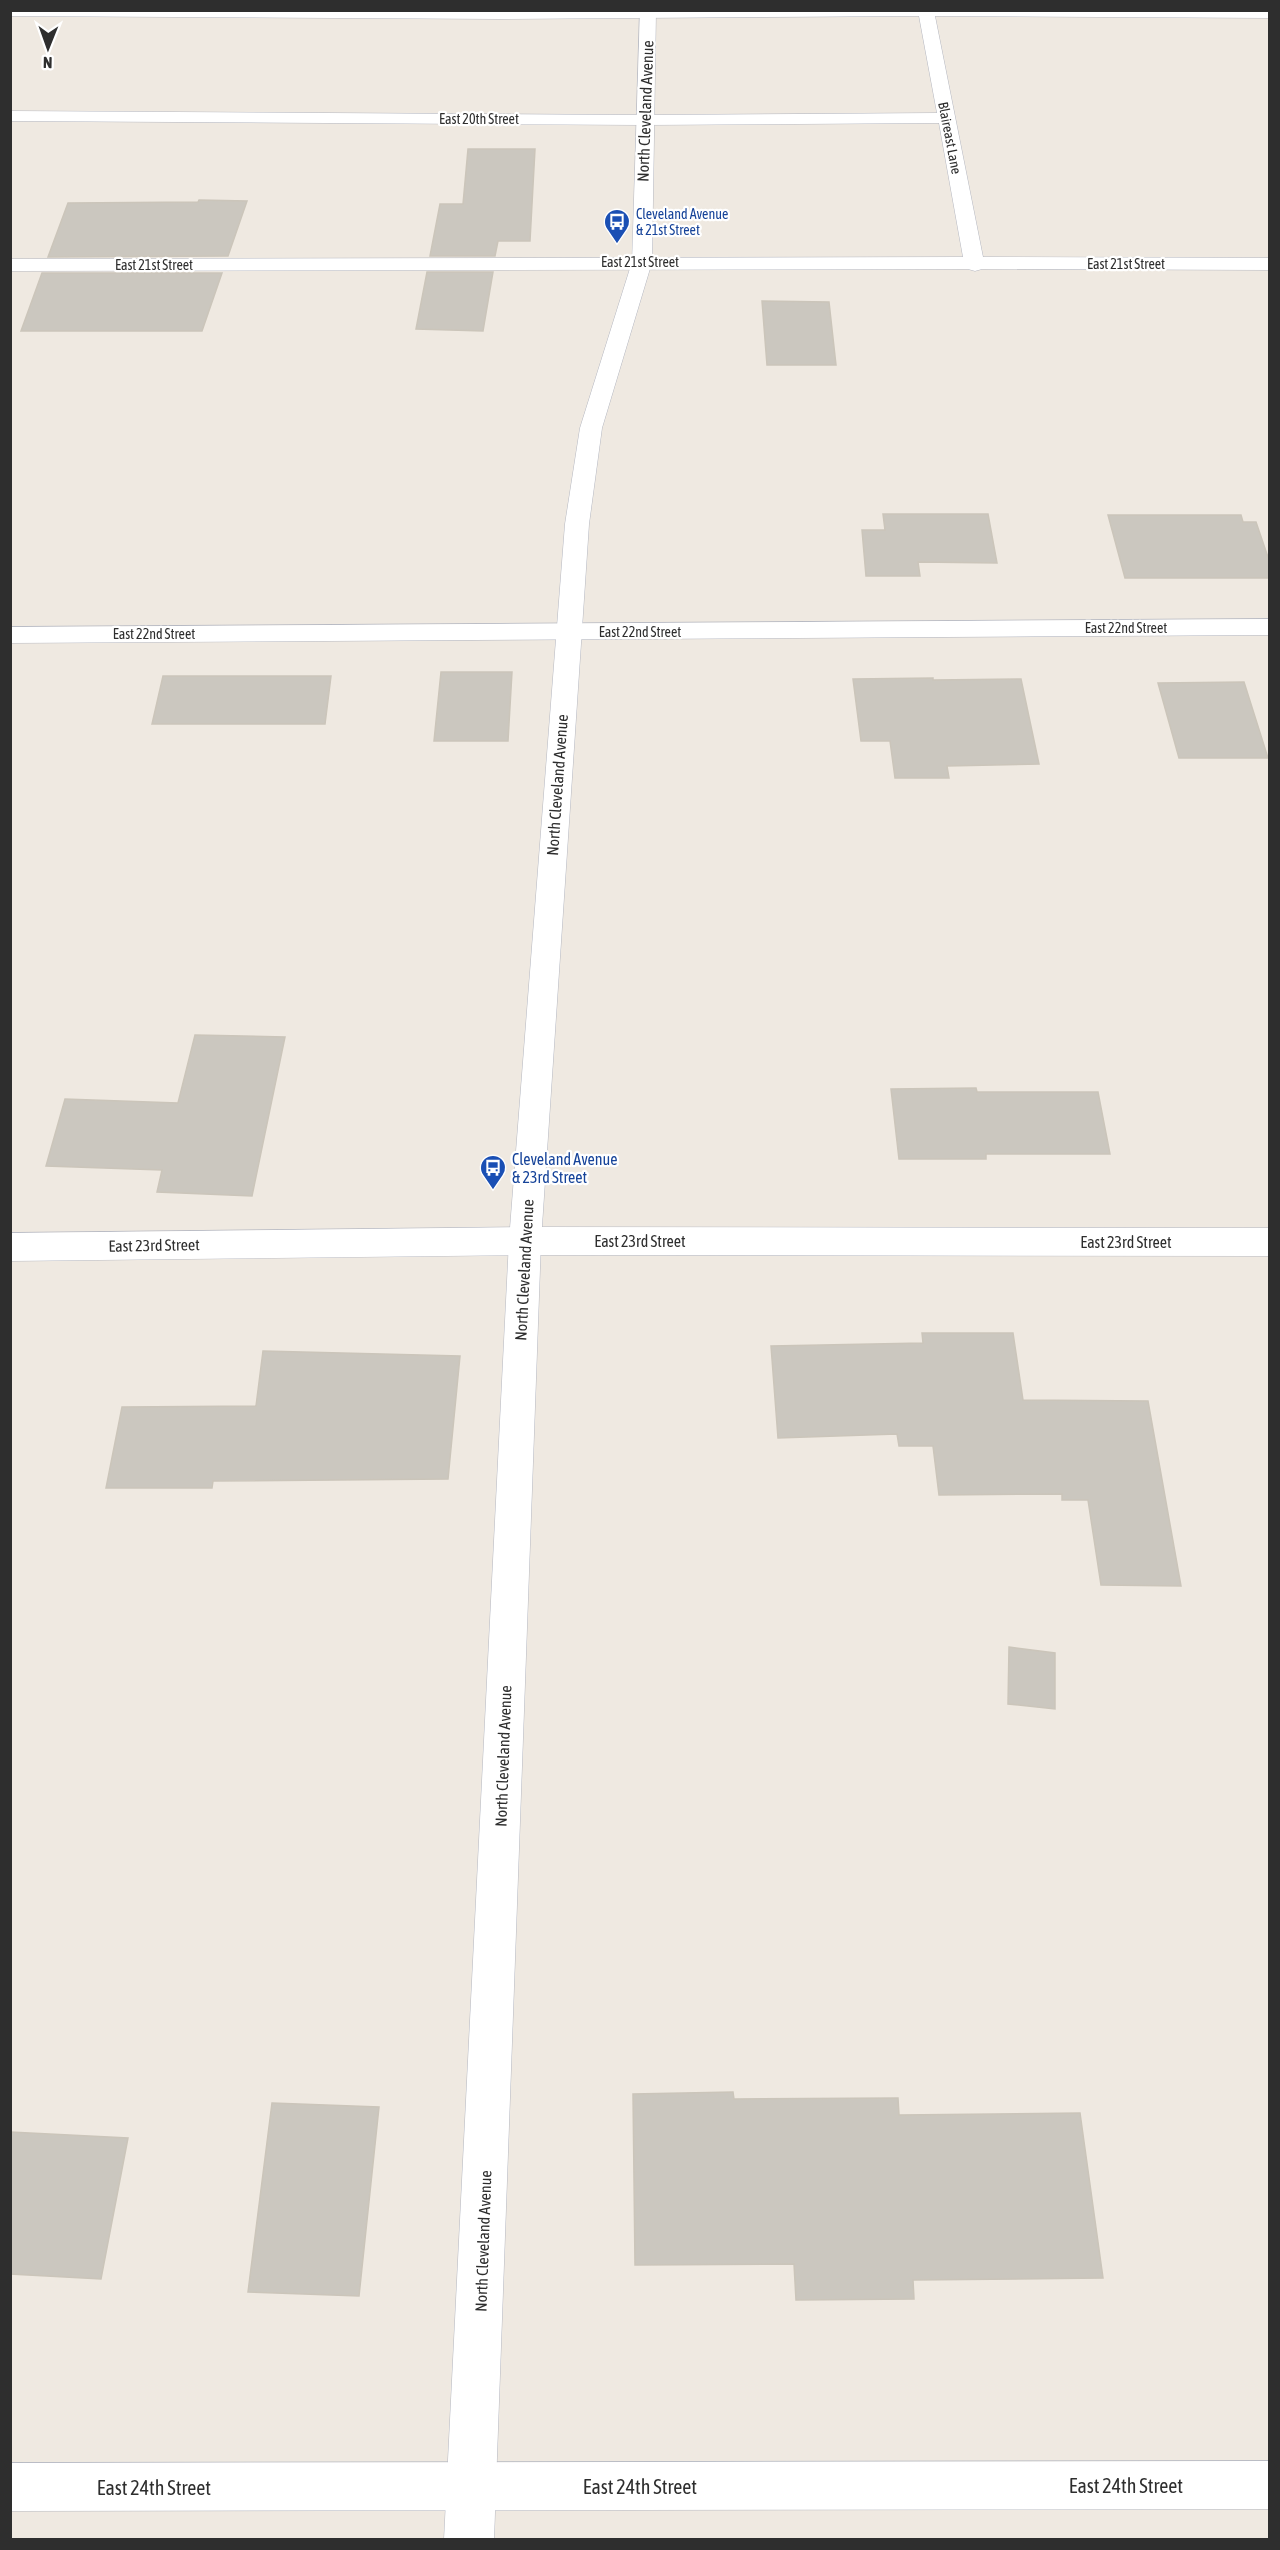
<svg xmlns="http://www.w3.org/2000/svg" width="1280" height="2550" font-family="'Asap Condensed',sans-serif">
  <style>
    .building { fill: #cbc7bf; stroke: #cbc5ba; stroke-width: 1.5 }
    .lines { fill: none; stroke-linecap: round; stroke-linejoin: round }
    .minor-casing { stroke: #b4b7c1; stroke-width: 1 }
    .tertiary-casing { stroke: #b4b7c1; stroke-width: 1 }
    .minor { fill: #fff; fill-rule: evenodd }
    .tertiary { fill: #fff; fill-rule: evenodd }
    .labels { text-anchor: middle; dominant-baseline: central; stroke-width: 4.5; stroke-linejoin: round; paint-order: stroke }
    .far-street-label { font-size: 14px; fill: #2e2e2e; stroke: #fff }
    .far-transit-label { font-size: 14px; fill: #164399; stroke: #fff; text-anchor: start }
    .street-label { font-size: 16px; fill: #2e2e2e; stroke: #fff }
    .transit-label { font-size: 16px; fill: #164399; stroke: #fff; text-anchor: start }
    .near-street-label { font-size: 20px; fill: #2e2e2e; stroke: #fff }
  </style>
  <rect width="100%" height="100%" fill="#efe9e1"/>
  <!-- building -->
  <path class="building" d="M468 149H535L530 241H498L495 256H430L440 204H463Z
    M199 200 247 201 228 256 48 257 68 203 198 202Z
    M427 272H493L483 331 416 329Z
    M42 273H222L202 331H21Z
    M762 301 829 302 836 365H767Z
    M883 514H988L997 563 918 562 920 576H866L862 530H885Z
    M1108 515H1241L1243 522H1256L1269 560V578H1125Z
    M441 672H512L508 741H434Z
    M163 676H331L325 724H152Z
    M933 678V680L1021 679 1039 764 947 766 949 778H895L890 741H861L853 679Z
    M1244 682 1268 758H1179L1158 683Z
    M195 1035 285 1037 252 1196 157 1192 162 1170 46 1166 65 1099 178 1103Z
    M976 1088 977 1092H1098L1110 1154H986V1159H899L891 1089Z
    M922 1333H1013L1023 1400 1148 1401 1181 1586 1101 1585 1088 1500H1062V1494L939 1495 933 1446H899L897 1434 778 1438 771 1346 923 1343Z
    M263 1351 460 1356 448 1479 213 1481 212 1488H106L122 1407 256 1406Z
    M1009 1647 1055 1653V1709L1008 1704Z
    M733 2092 734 2099 898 2098 899 2115 1080 2113 1103 2278 913 2280 914 2299 796 2300 794 2264 635 2265 633 2094Z
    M272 2103 379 2107 359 2296 248 2292Z
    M10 2132 128 2138 101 2279 10 2274Z"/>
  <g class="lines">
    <defs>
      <path id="minor" d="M10 10H1270V18L935 16 983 257 1270 258V270L982 269 975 271 968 269 10 271V259L963 257 939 123 644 125 10 121V111L644 115 937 113 919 16 500 19 10 16Z
        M1270 619V635L10 643V627Z
        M525 1227 1270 1228V1256L525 1255 10 1261V1233Z
        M1270 2461V2509L10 2511V2463Z"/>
      <path id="tertiary" d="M640 10H656L652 262 602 428 589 524 541 1241 494 2540H444L509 1241 565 524 580 428 632 262Z"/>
    </defs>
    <!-- minor casing -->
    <use href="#minor" class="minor-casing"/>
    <!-- tertiary casing -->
    <use href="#tertiary" class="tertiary-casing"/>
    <!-- minor -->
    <use href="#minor" class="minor"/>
    <!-- tertiary -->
    <use href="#tertiary" class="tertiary"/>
  </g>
  <!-- icons -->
  <defs>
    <symbol id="bus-pin" viewBox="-11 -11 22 30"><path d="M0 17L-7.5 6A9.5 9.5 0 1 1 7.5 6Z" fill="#1a4fb4" stroke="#fff"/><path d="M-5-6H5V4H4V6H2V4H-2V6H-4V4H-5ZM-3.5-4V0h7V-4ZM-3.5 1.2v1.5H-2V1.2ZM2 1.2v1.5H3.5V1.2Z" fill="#fff"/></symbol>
  </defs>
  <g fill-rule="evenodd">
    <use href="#bus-pin" x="602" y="207" width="30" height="40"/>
    <use href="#bus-pin" x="478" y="1153" width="30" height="40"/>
  </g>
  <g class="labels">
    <!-- far-street labels -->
    <g class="far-street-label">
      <text x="479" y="119">East 20th Street</text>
      <text transform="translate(950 138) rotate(79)">Blaireast Lane</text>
      <text x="640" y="262">East 21st Street</text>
      <text x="1126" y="264">East 21st Street</text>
      <text x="154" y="265">East 21st Street</text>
      <text x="1126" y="628">East 22nd Street</text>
      <text x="640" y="632">East 22nd Street</text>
      <text x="154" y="634">East 22nd Street</text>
    </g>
    <!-- far-transit labels -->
    <g class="far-transit-label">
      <text x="636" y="214">Cleveland Avenue<tspan x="636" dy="16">&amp; 21st Street</tspan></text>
    </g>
    <!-- street labels -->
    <g class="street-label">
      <text transform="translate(645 111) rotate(-88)">North Cleveland Avenue</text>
      <text transform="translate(557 785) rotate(-86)">North Cleveland Avenue</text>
      <text x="640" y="1241">East 23rd Street</text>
      <text x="1126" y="1242">East 23rd Street</text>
      <text transform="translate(154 1245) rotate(-1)">East 23rd Street</text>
      <text transform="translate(524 1270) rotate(-87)">North Cleveland Avenue</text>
      <text transform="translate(503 1756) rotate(-88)">North Cleveland Avenue</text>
      <text transform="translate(483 2241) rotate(-88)">North Cleveland Avenue</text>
    </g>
    <!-- transit labels -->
    <g class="transit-label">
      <text x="512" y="1159">Cleveland Avenue<tspan x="512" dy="18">&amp; 23rd Street</tspan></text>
    </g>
    <!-- near-street labels -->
    <g class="near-street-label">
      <text x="1126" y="2485">East 24th Street</text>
      <text x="640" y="2486">East 24th Street</text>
      <text x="154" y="2487">East 24th Street</text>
    </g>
  </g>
  <!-- border -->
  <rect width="1280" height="2550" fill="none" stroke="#2e2e2e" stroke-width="24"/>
  <!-- north arrow -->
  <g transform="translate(48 48) rotate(181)" stroke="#ffffff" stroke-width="4.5" paint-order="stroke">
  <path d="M0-4.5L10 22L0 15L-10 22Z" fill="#2e2e2e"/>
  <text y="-9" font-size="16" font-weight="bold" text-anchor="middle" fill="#2e2e2e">N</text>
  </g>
</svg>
